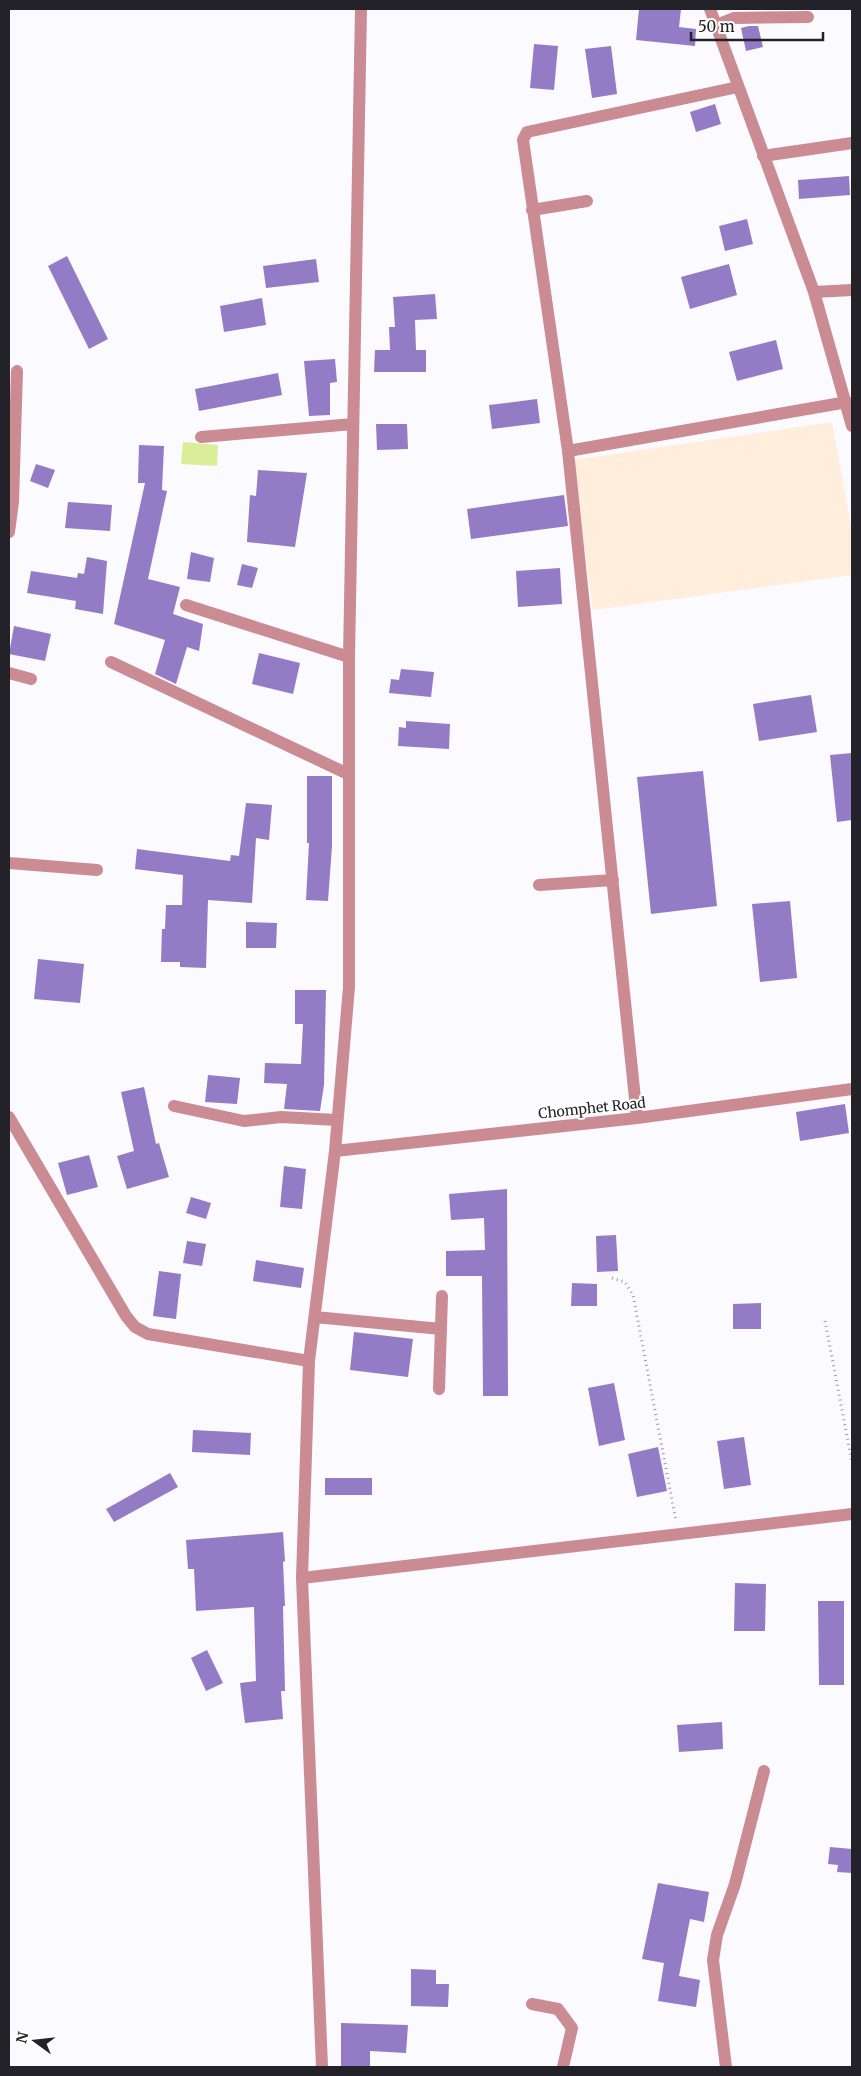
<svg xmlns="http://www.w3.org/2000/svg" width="861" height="2076" font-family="Merriweather,serif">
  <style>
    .industrial { fill: #ffeedc }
    .pitch { fill: #dced99 }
    .building { fill: #947bc5 }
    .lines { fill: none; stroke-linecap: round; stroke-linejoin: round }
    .path { stroke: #9c9b9f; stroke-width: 3; stroke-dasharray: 1 4; stroke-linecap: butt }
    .minor { stroke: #ca8b92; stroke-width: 12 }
    .labels { text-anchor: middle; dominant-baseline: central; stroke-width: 4; stroke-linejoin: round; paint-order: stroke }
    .street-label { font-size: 14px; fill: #232228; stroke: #fff }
  </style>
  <rect width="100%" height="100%" fill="#fbfafe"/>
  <!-- industrial -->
  <path class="industrial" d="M832 422 852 532V575L593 610 572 460Z"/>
  <!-- pitch -->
  <path class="pitch" d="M183 442 218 445 217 466 181 464Z"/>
  <!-- building -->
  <path class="building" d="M639 9H681L679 27 696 29 695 46 636 40Z
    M749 26H758L763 47 746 51 741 28Z
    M534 44 558 46 554 90 530 88Z
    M611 46 617 94 592 98 585 49Z
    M715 104 721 124 696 132 690 112Z
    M849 176 850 195 799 199 798 180Z
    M747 219 753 244 725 251 719 226Z
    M67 256 108 339 89 349 48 266Z
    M316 259 319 282 266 288 263 266Z
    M729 264 737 295 690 309 681 277Z
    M435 294 437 319 415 320 416 350H426V372H374L375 350H390L389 327H395L393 297Z
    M262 298 266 325 224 332 220 306Z
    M776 340 783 369 737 381 729 352Z
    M335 359 337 382 330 383V415L309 416 304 361Z
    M278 373 282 395 199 411 195 389Z
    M537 399 540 423 492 429 489 405Z
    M376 424H407L408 449 377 450Z
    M139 445 164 446 162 490 167 491 148 579 180 587 173 614 203 624 199 651 187 647 176 684 155 674 165 640 114 624 145 483H138Z
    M36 464 55 470 48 488 30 481Z
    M258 470 307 473 295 547 247 542 250 495 256 496Z
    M564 495 568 526 471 539 467 509Z
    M68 502 112 505 110 531 65 528Z
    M191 552 214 558 210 582 187 579Z
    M87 557 107 561 103 614 75 609 76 601 27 593 31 571 77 578 78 573 84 574Z
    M242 564 258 568 252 588 237 585Z
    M560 568 562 604 518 607 516 571Z
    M14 626 51 634 45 661 9 654Z
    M259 653 300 663 293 694 252 684Z
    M401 669 434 672 431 697 389 693 391 679 399 680Z
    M811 695 817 732 759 741 753 704Z
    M406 721 450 724 449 749 398 746 399 727 406 728Z
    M852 753V820L837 822 830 755Z
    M703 771 717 906 651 914 637 777Z
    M307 776H332V846L328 901 306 900 309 843H307Z
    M246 803 272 805 269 840 256 838 252 903 208 900 206 968 180 967V962H161L162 929H165L166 905H182L183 875 135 869 137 849 230 861 231 855 239 856Z
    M790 901 797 978 760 982 752 904Z
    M246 922 277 923 276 948H246Z
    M38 959 84 964 80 1003 34 999Z
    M295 990H326L324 1085 320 1111 284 1109 287 1084 264 1083 265 1063 301 1064 303 1024H295Z
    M208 1075 240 1078 237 1104 205 1102Z
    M144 1087 156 1144 159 1143 169 1177 127 1189 117 1156 134 1151 121 1092Z
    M845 1104 849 1133 800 1141 796 1112Z
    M89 1155 98 1187 67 1195 58 1163Z
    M284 1166 306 1169 302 1209 280 1207Z
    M507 1189 508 1396H483L482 1276H446V1251L485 1250 484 1218 451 1220 449 1194Z
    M191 1197 211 1203 206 1219 186 1213Z
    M616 1235 618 1271 597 1272 596 1236Z
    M187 1241 206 1244 202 1266 183 1263Z
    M256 1260 304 1268 301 1288 253 1281Z
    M159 1271 181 1274 176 1319 153 1316Z
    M572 1283 597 1284V1306H571Z
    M761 1303V1329H733V1304Z
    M354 1332 413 1339 408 1377 350 1370Z
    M614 1383 625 1440 599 1446 588 1388Z
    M193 1430 251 1433 250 1455 192 1452Z
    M744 1437 751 1485 724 1489 717 1441Z
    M658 1447 667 1491 637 1497 628 1454Z
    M170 1473 178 1487 114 1522 106 1509Z
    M325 1478H372V1495H325Z
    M283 1532 285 1561 283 1562 285 1606H283L285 1691H281L283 1719 245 1723 240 1683 256 1681 254 1607 196 1611 194 1569H188L186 1540Z
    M735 1583 766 1584 765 1631H734Z
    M818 1601H844V1685H819Z
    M207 1650 223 1683 206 1691 191 1658Z
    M722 1722 723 1749 679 1752 677 1725Z
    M830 1847 852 1849V1873L837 1872 838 1865 828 1864Z
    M658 1883 709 1892 704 1922 690 1919 679 1976 700 1980 696 2007 658 2001 664 1963 642 1959Z
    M411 1969 436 1970V1984H449L448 2007 411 2006Z
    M341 2023 408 2025 406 2053 370 2051V2067H341Z"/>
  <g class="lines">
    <!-- path -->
    <path class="path" d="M612 1278 625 1282 633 1295 676 1521
      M825 1321 852 1462"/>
    <!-- minor -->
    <path class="minor" d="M710 9 814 292 852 426
      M716 25 734 18 808 17
      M763 156 852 143
      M532 210 587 201
      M814 292 852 290
      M201 437 353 424
      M568 451 847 402
      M9 532 13 502 17 371
      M186 605 349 657
      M111 662 348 774
      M9 673 31 679
      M9 863 97 870
      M539 885 613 880
      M174 1106 244 1121 281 1117 337 1120
      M9 1117 126 1316 135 1327 148 1334 309 1361
      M637 1118 568 451 523 140 527 132 738 87
      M335 1151 637 1118 852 1089
      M315 1317 441 1329
      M439 1389 442 1296
      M302 1578 852 1514
      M532 2004 558 2009 572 2028 563 2067
      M322 2067 302 1578 309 1361 335 1151 349 987V657L361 9
      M726 2067 713 1960 717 1935 735 1884 764 1771"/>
  </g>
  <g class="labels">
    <!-- street labels -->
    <g class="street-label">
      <text transform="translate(592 1108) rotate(-6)">Chomphet Road</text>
    </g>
  </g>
  <!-- border -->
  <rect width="861" height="2076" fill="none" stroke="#232228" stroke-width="20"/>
  <!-- north arrow -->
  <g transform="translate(35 2041) rotate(285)" stroke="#ffffff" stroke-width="4" paint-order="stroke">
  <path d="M0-4L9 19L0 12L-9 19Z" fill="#232228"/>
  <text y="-8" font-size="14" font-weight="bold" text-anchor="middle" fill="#232228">N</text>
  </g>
  <!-- scale -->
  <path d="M691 32v8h132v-8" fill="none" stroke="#232228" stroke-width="2.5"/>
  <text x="698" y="32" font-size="15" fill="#232228" stroke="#ffffff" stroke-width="4" paint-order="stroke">50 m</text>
</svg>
